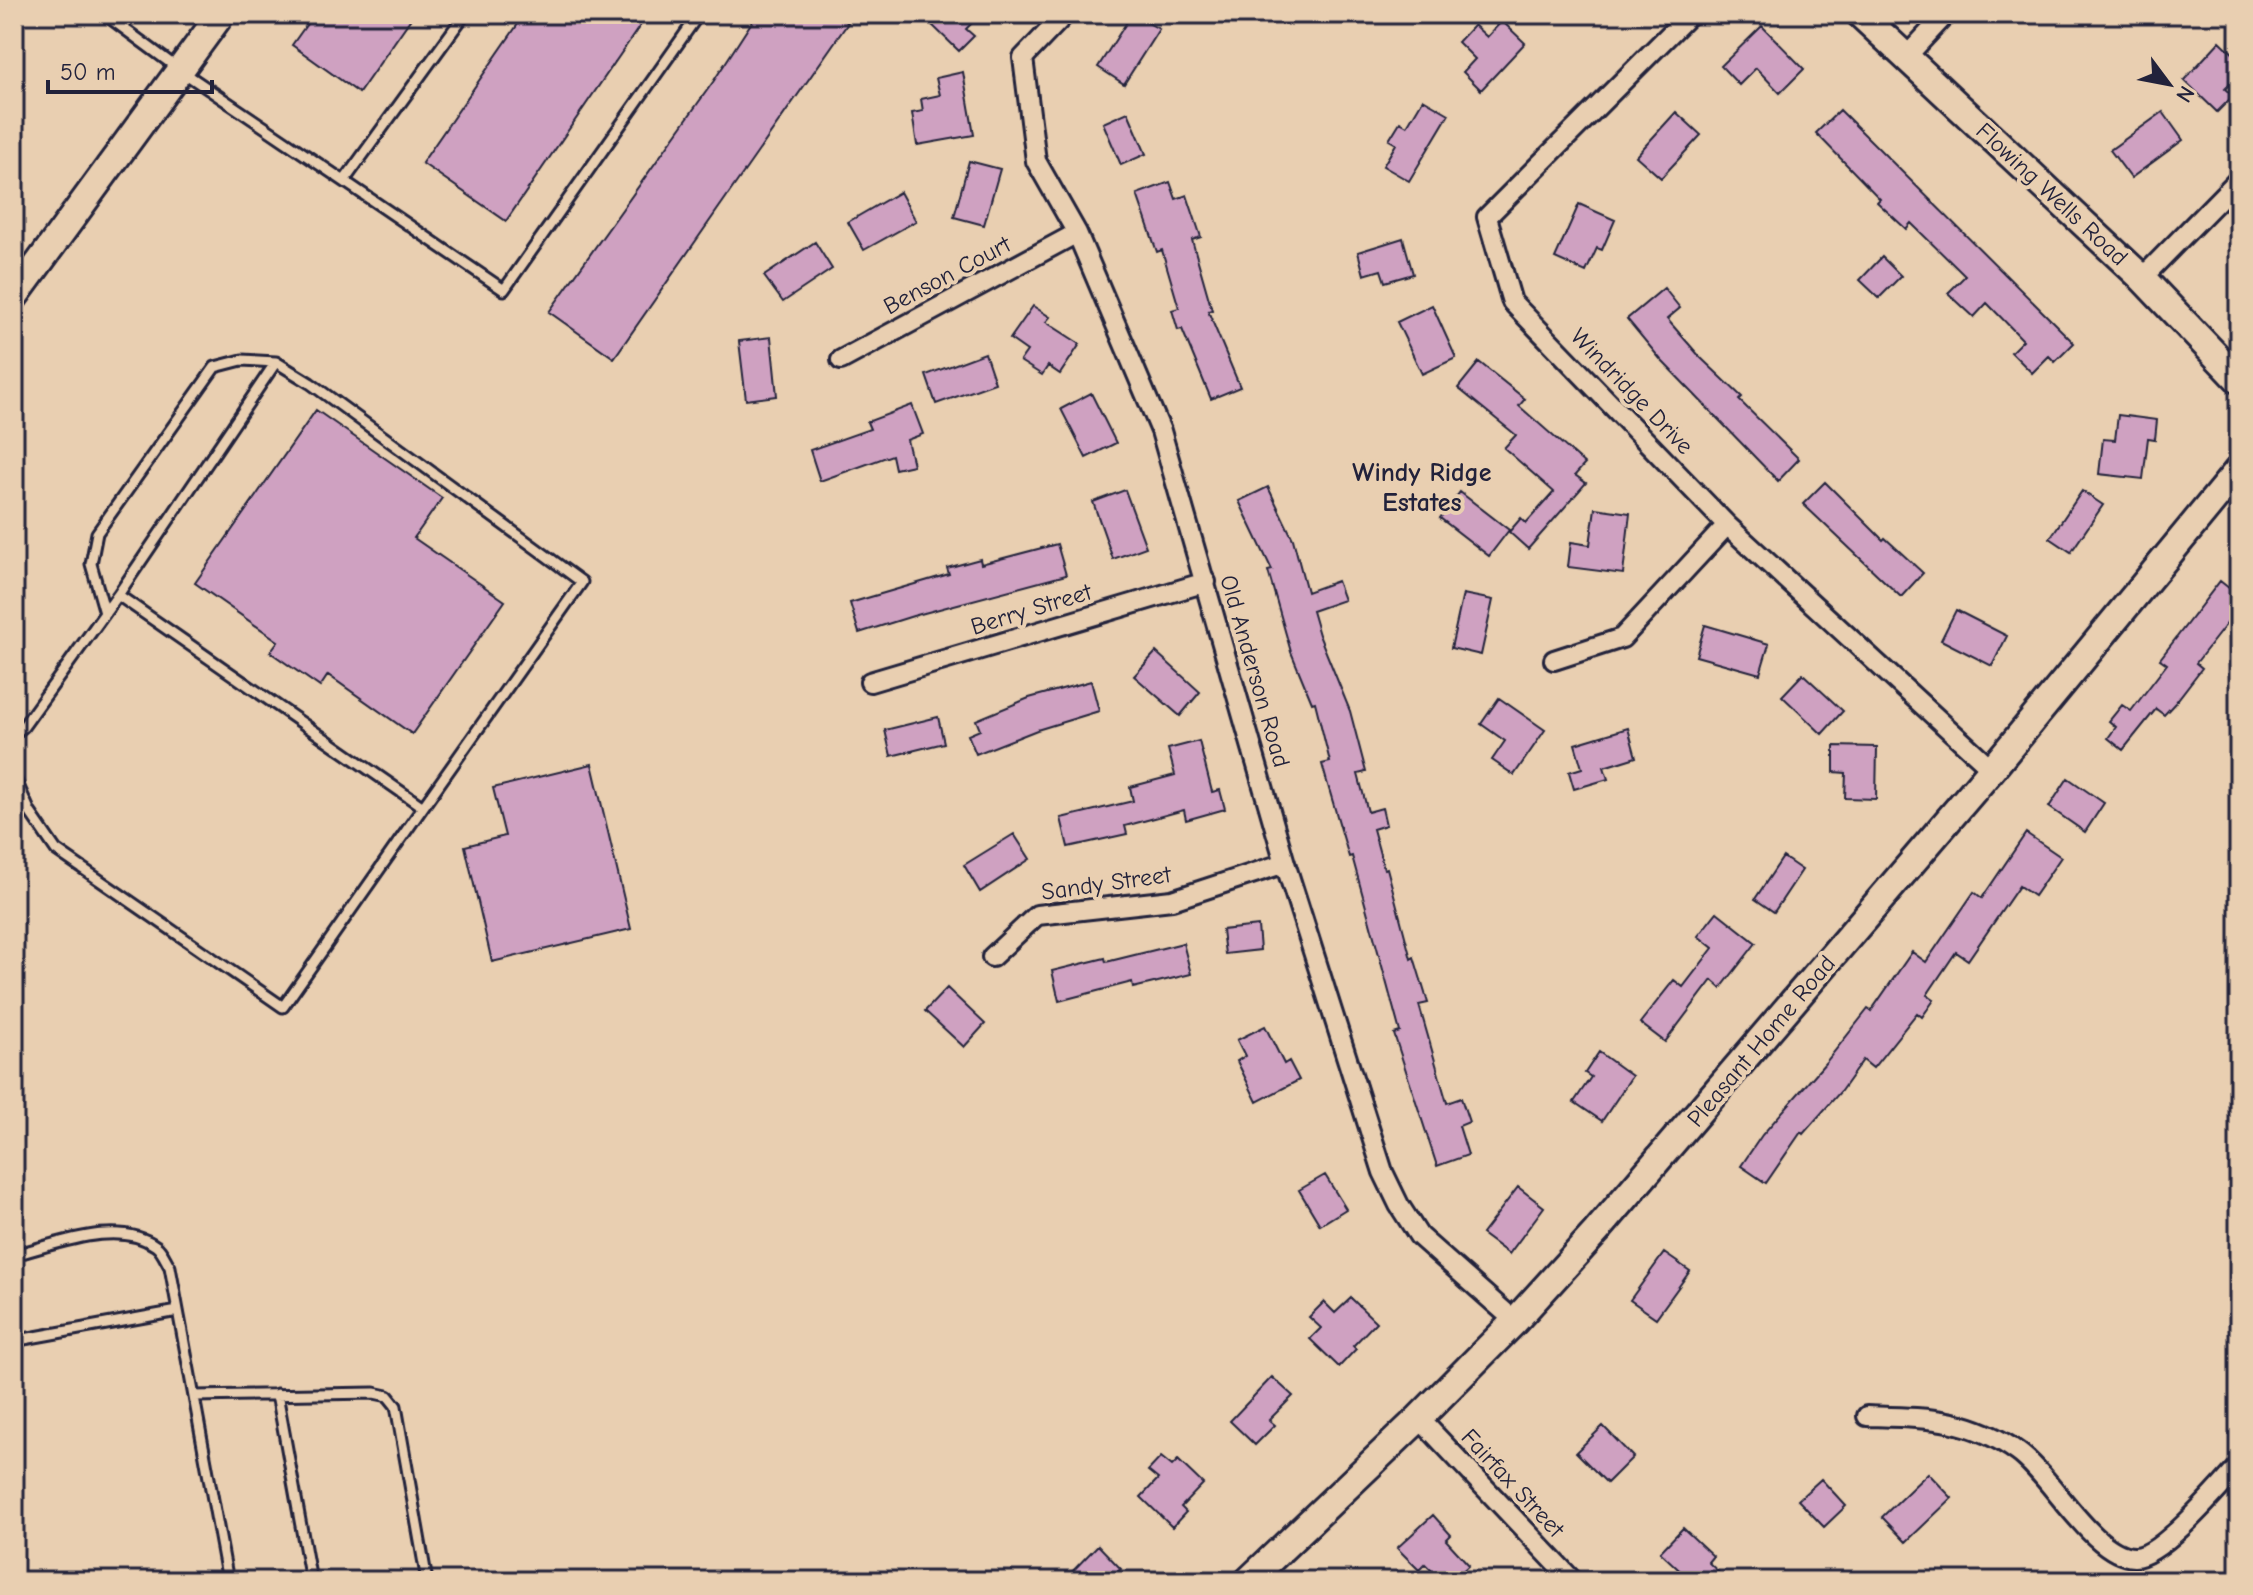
<svg xmlns="http://www.w3.org/2000/svg" width="2253" height="1595" font-family="'Comic Neue',sans-serif">
  <style>
    .building { fill: #cfa1c1; stroke: #22223b; stroke-width: 2 }
    .lines { fill: none; stroke-linecap: round; stroke-linejoin: round }
    .lane-casing { stroke: #22223b; stroke-width: 15 }
    .street-casing { stroke: #22223b; stroke-width: 24 }
    .secondary-casing { stroke: #22223b; stroke-width: 32 }
    .lane { stroke: #e9cfb1; stroke-width: 9 }
    .street { stroke: #e9cfb1; stroke-width: 18 }
    .secondary { stroke: #e9cfb1; stroke-width: 26 }
    .labels { text-anchor: middle; dominant-baseline: central; stroke-width: 8; stroke-linejoin: round; paint-order: stroke }
    .street-label { font-size: 24px; fill: #22223b; stroke: #e9cfb1 }
    .neighbourhood-label { font-size: 26px; font-weight: bold; fill: #22223b; stroke: #e9cfb1 }
  </style>
  <rect width="100%" height="100%" fill="#e9cfb1"/>
  <filter id="ink" filterUnits="userSpaceOnUse"><feTurbulence type="fractalNoise" baseFrequency=".0125" numOctaves="2"/><feDisplacementMap in="SourceGraphic" scale="16" xChannelSelector="R" yChannelSelector="G"/><feConvolveMatrix kernelMatrix="1 2 1 2 8 2 1 2 1" color-interpolation-filters="sRGB"/></filter>
  <g filter="url(#ink)">
    <!-- building -->
    <path class="building" d="M314 14H414L359 93 292 45Z
      M525 14H648L506 221 422 163Z
      M757 14H836L848 23 614 358 549 312 713 82Z
      M938 14H981L966 29 974 36 959 51 930 23Z
      M1132 14 1159 29 1124 84 1098 67Z
      M1502 21 1525 43 1481 90 1463 72 1475 59 1458 42 1474 25 1487 37Z
      M1762 26 1804 69 1780 93 1756 68 1739 85 1721 66Z
      M2220 41 2239 59V75L2225 89 2233 96 2217 112 2184 80Z
      M963 72 974 135 917 145 912 113 923 111 921 99 940 95 936 78Z
      M1423 99 1449 114 1409 181 1383 166 1396 144 1389 140 1400 122 1407 126Z
      M1840 110 2074 343 2055 362 2049 356 2032 373 2011 352 2023 340 1987 303 1974 317 1948 293 1965 276 1911 223 1906 229 1877 202 1880 199 1816 133Z
      M1128 112 1146 154 1121 165 1103 123Z
      M1676 112 1701 135 1661 178 1636 156Z
      M2163 112 2183 140 2131 178 2110 150Z
      M969 161 1000 169 984 225 954 217Z
      M1170 182 1176 199 1187 195 1201 237 1192 240 1212 310 1208 311 1240 387 1211 399 1182 329 1178 330 1172 310 1179 308 1162 250 1157 252 1137 194Z
      M900 192 916 221 864 250 848 222Z
      M1579 204 1615 220 1602 250 1597 248 1586 272 1555 258Z
      M1403 238 1413 274 1385 282 1381 270 1364 275 1358 252Z
      M815 242 832 269 783 302 764 276Z
      M1882 257 1901 276 1879 298 1860 280Z
      M1664 288 1680 308 1667 319 1701 358 1742 397 1739 400 1799 459 1778 481 1661 360 1627 319Z
      M1432 305 1456 358 1422 374 1397 322Z
      M1033 306 1050 317 1046 322 1080 344 1060 374 1048 366 1042 375 1020 361 1027 351 1010 339Z
      M771 337 777 396 746 400 739 341Z
      M985 353 995 383 936 404 926 375Z
      M1479 362 1525 399 1519 406 1585 464 1575 475 1586 483 1528 549 1509 532 1521 518 1526 523 1554 492 1504 448 1516 435 1458 388Z
      M1091 393 1116 443 1086 458 1061 409Z
      M912 405 923 434 907 440 913 465 895 469 892 455 820 481 810 450 870 429 867 422Z
      M316 410 442 498 414 538 505 601 412 734 328 675 320 687 270 652 278 641 195 583Z
      M2118 415 2157 420 2155 439 2148 438 2143 479 2099 474 2103 439 2115 440Z
      M1825 482 1883 540 1885 538 1923 573 1901 597 1803 504Z
      M1268 487 1293 539 1307 592 1337 581 1344 600 1312 611 1319 635 1350 711 1366 772 1358 774 1368 812 1382 808 1386 825 1373 829 1384 869 1387 868 1411 959 1414 957 1428 1003 1419 1005 1447 1103 1461 1098 1469 1122 1459 1126 1468 1155 1437 1166 1394 1034 1400 1032 1352 856 1349 857 1327 782 1322 764 1330 762 1315 702 1312 703 1291 652 1268 571 1272 570 1239 501Z
      M1125 490 1146 547 1113 559 1093 502Z
      M2082 491 2103 505 2071 552 2050 538Z
      M1460 492 1509 530 1489 556 1440 518Z
      M1595 508 1630 513 1623 574 1568 567 1571 542 1590 545Z
      M1057 544 1066 575 913 616 859 633 850 603 949 574 947 568 980 559 981 564Z
      M2220 581 2239 596V608L2196 663 2202 668 2175 703 2164 715 2156 709 2123 750 2108 738 2116 727 2109 721 2122 705 2131 711 2167 664 2160 659Z
      M1463 594 1493 600 1481 655 1451 648Z
      M1956 610 2007 636 1992 666 1941 640Z
      M1705 625 1769 644 1760 674 1696 656Z
      M1156 652 1200 692 1180 716 1134 676Z
      M1803 674 1843 711 1822 734 1782 696Z
      M1091 681 1099 711 1037 730 976 754 968 735 980 730 976 720 1029 698Z
      M1499 698 1545 730 1514 775 1492 760 1505 741 1481 724Z
      M938 717 944 743 891 756 885 730Z
      M1628 728 1636 757 1604 767 1608 779 1574 789 1569 772 1582 768 1575 744Z
      M1199 741 1212 792 1220 790 1225 809 1186 820 1184 810 1125 826 1127 834 1068 847 1061 818 1133 801 1130 787 1175 775 1168 749Z
      M1834 746 1877 747 1876 799 1845 798 1846 773 1834 772Z
      M592 764 631 929 492 962 465 846 505 836 493 788Z
      M2068 778 2104 803 2085 832 2049 807Z
      M2026 833 2061 857 2034 896 2019 886 1968 960 1956 952 1927 995 1934 1000 1922 1017 1917 1013 1873 1068 1863 1060 1841 1091 1803 1134 1801 1132 1766 1183 1741 1166 1762 1135 1826 1062 1868 1009 1871 1011 1912 952 1926 962 1974 892 1982 898Z
      M1014 834 1030 859 980 892 964 865Z
      M1783 857 1802 870 1774 912 1755 899Z
      M1717 912 1756 943 1721 988 1712 980 1665 1042 1640 1023 1674 980 1683 987 1713 948 1698 936Z
      M1258 926 1260 950 1225 954 1222 930Z
      M1183 943 1191 974 1133 988 1132 982 1059 1001 1052 971 1105 958 1106 962Z
      M947 988 985 1024 964 1047 925 1011Z
      M1265 1026 1284 1064 1289 1061 1299 1080 1257 1102 1237 1061 1245 1056 1237 1040Z
      M1599 1052 1632 1076 1602 1121 1574 1102 1591 1077 1585 1073Z
      M1325 1175 1346 1209 1320 1225 1299 1190Z
      M1518 1187 1544 1207 1509 1254 1482 1234Z
      M1664 1253 1690 1271 1656 1318 1630 1300Z
      M1351 1298 1376 1322 1353 1346 1356 1349 1339 1367 1310 1339 1321 1328 1309 1317 1324 1302 1335 1313Z
      M1272 1377 1293 1396 1269 1420 1275 1425 1255 1445 1230 1421Z
      M1603 1426 1633 1457 1607 1483 1576 1452Z
      M1161 1457 1172 1466 1178 1460 1203 1484 1181 1507 1186 1512 1172 1527 1141 1497 1158 1479 1148 1471Z
      M1928 1473 1952 1498 1906 1542 1882 1517Z
      M1821 1479 1846 1506 1824 1527 1798 1500Z
      M1433 1515 1451 1535 1446 1540 1469 1565 1452 1581H1442L1425 1564 1419 1570 1397 1548Z
      M1683 1528 1713 1556 1708 1562 1728 1581H1691L1660 1552Z
      M1098 1545 1121 1569 1109 1581H1063Z"/>
    <g class="lines">
      <defs>
        <path id="lane" d="M465 14 344 181 504 290 699 14
          M107 16 180 70 344 181
          M118 595 276 362
          M14 734 23 727 118 595 423 807 582 582 310 383 276 362 242 360 215 367 97 533 91 564 105 613
          M14 776 30 812 56 850 283 1007 423 807
          M14 1255C55 1245 118 1218 156 1246 162 1250 166 1261 170 1267L228 1581
          M24 1339 178 1311
          M277 1394 311 1581
          M194 1396 374 1393 388 1396 396 1406 427 1581"/>
        <path id="street" d="M1065 14 1023 58 1036 161 1077 233 1161 431 1285 863 1383 1172 1399 1205 1419 1236 1515 1321
          M1690 14 1487 217 1512 302 1727 525 1992 769
          M1906 57 1946 14
          M2142 278 2239 179
          M841 360 1077 233
          M1554 660 1622 638 1727 525
          M870 682 1206 582
          M992 957 1037 915 1172 900 1285 863
          M1867 1416C1925 1418 1969 1417 2018 1452 2051 1475 2093 1556 2134 1557 2160 1558 2221 1486 2239 1466
          M1419 1418 1573 1581"/>
        <path id="secondary" d="M1860 14 2142 278 2239 380
          M14 297 221 14
          M1248 1581 1419 1418 1515 1321 1596 1232 1992 769 2239 469"/>
      </defs>
      <!-- lane casing -->
      <use href="#lane" class="lane-casing"/>
      <!-- street casing -->
      <use href="#street" class="street-casing"/>
      <!-- secondary casing -->
      <use href="#secondary" class="secondary-casing"/>
      <!-- lane -->
      <use href="#lane" class="lane"/>
      <!-- street -->
      <use href="#street" class="street"/>
      <!-- secondary -->
      <use href="#secondary" class="secondary"/>
    </g>
  </g>
  <g class="labels">
    <!-- street labels -->
    <g class="street-label">
      <text transform="translate(2052 194) rotate(43)">Flowing Wells Road</text>
      <text transform="translate(947 275) rotate(-28)">Benson Court</text>
      <text transform="translate(1632 391) rotate(46)">Windridge Drive</text>
      <text transform="translate(1031 609) rotate(-17)">Berry Street</text>
      <text transform="translate(1255 671) rotate(74)">Old Anderson Road</text>
      <text transform="translate(1106 883) rotate(-8)">Sandy Street</text>
      <text transform="translate(1761 1041) rotate(-50)">Pleasant Home Road</text>
      <text transform="translate(1513 1483) rotate(47)">Fairfax Street</text>
    </g>
    <!-- neighbourhood labels -->
    <g class="neighbourhood-label">
      <text x="1422" y="473">Windy Ridge<tspan x="1422" dy="30">Estates</tspan></text>
    </g>
  </g>
  <!-- margin -->
  <rect width="2253" height="1595" fill="none" stroke="#e9cfb1" stroke-width="48"/>
  <rect x="24" y="24" width="2205" height="1547" fill="none" stroke="#22223b" stroke-width="3" filter="url(#ink)"/>
  <!-- north arrow -->
  <g transform="translate(2169 84) rotate(122)" stroke="#e9cfb1" stroke-width="6" paint-order="stroke">
  <path d="M0-6L14 30L0 20L-14 30Z" fill="#22223b"/>
  <text y="-12" font-size="22" font-weight="bold" text-anchor="middle" fill="#22223b">N</text>
  </g>
  <!-- scale -->
  <path d="M48 80v12h164v-12" fill="none" stroke="#22223b" stroke-width="4"/>
  <text x="60" y="80" font-size="24" fill="#22223b" stroke="#e9cfb1" stroke-width="6" paint-order="stroke">50 m</text>
</svg>
